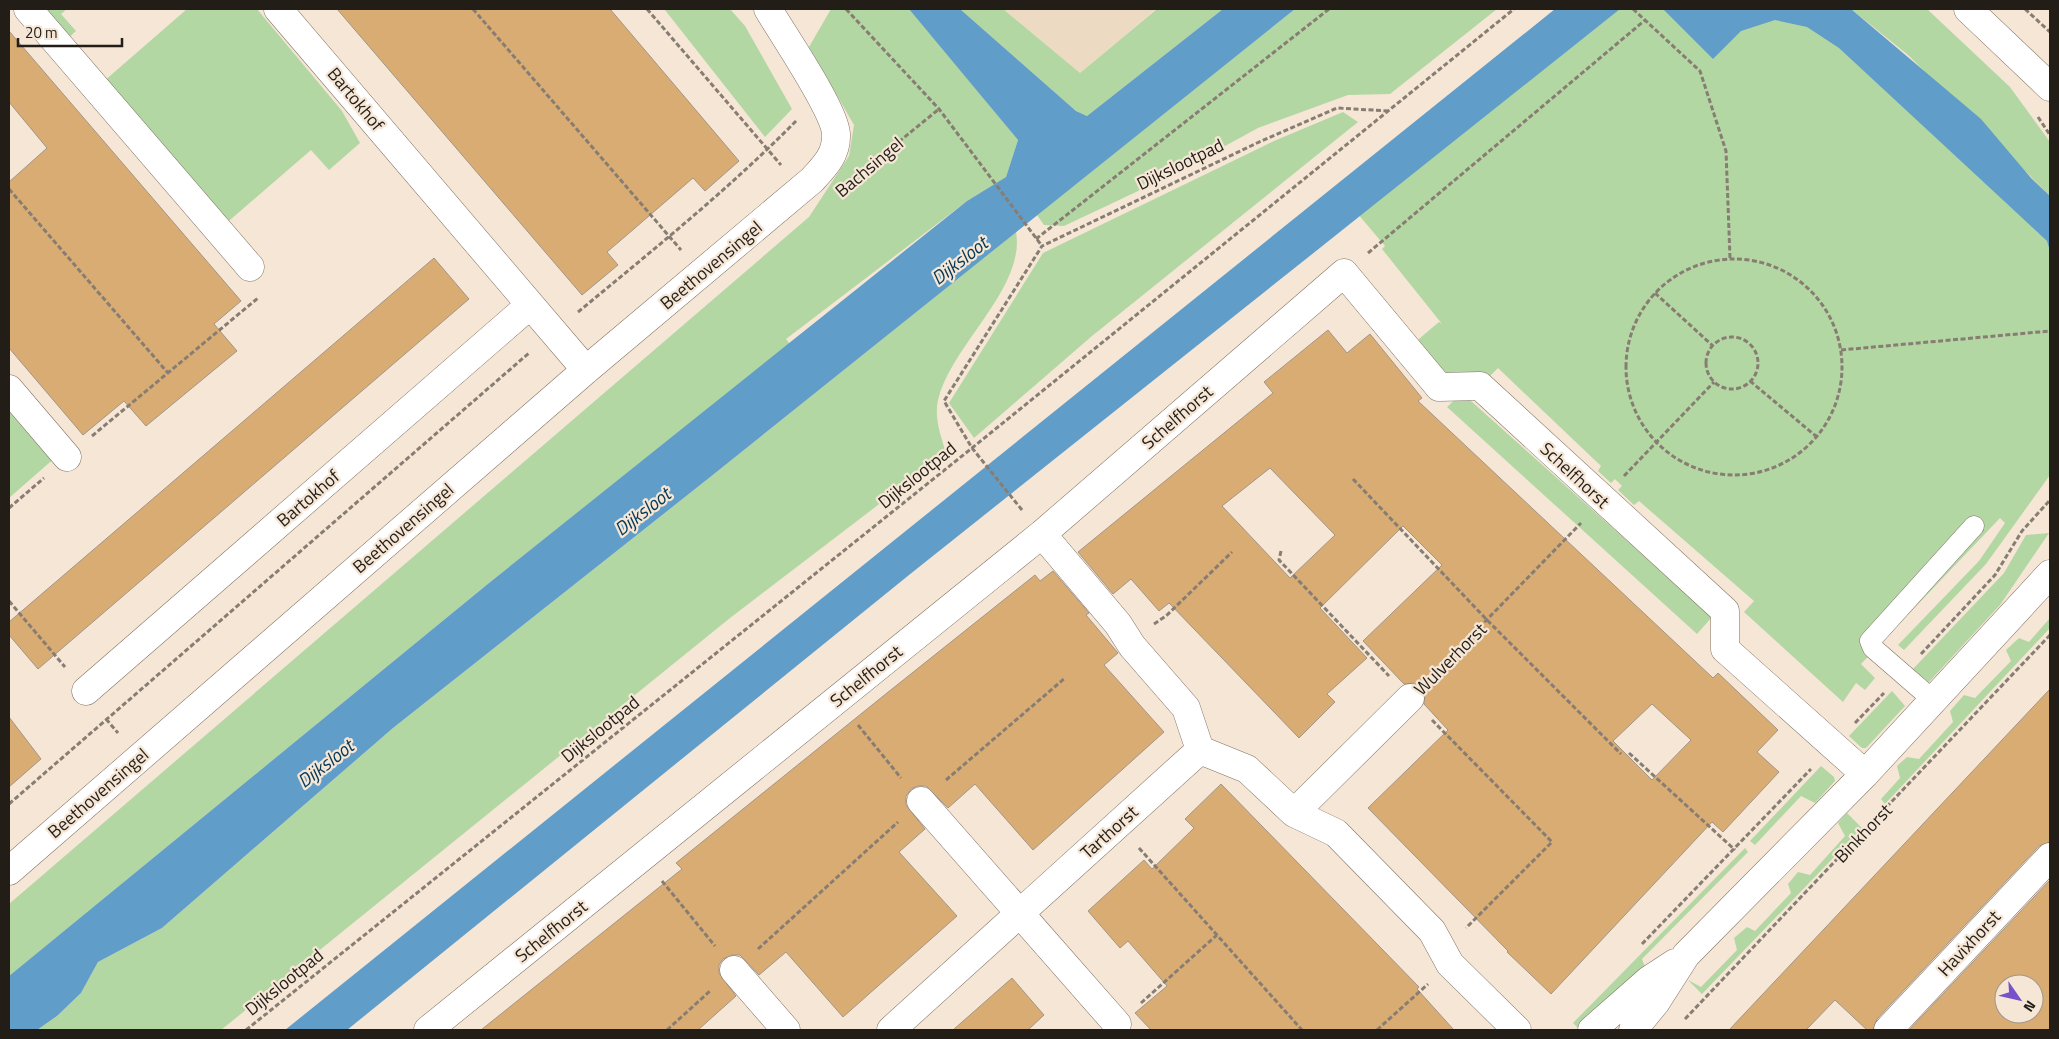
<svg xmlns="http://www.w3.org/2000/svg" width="2059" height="1039" font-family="'Titillium Web',sans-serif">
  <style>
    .built { fill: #eddac3 }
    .green { fill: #b3d7a3 }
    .water { fill: #619dc9 }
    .building { fill: #d9ac74; stroke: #a39586; fill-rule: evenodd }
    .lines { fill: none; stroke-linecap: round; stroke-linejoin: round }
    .service-casing { stroke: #807364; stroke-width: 21 }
    .pedestrian-casing { stroke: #807364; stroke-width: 29 }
    .minor-casing { stroke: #807364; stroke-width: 29 }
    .tertiary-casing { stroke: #807364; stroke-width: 29 }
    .path { stroke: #877d72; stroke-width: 3; stroke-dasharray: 5 2.5; stroke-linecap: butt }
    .service { stroke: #fff; stroke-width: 20 }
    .pedestrian { stroke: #fff; stroke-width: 28 }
    .minor { stroke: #fff; stroke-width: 28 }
    .tertiary { stroke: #fff; stroke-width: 28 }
    .labels { text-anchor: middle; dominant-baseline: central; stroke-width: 4.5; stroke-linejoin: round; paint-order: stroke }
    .street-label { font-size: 18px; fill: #221d17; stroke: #f5e6d6 }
    .water-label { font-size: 19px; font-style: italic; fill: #053855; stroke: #f5e6d6 }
  </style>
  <rect width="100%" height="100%" fill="#f5e6d6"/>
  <!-- built -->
  <path class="built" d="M1003 9H1156L1080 73Z"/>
  <!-- green -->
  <path class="green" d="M39 9H67L61 14 76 31 66 40Z
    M187 9H257L342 111 360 143 329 170 311 150 223 226 103 82Z
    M666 9H730L745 26 792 109 765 137 665 10Z
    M831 9H911L1018 140 1006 177 967 201 786 339 790 344 489 583 9 976V904L809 217 849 156 854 125 809 47Z
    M960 9H1003L1080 73 1157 9H1223L1087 116 1076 111Z
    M1295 9H1497L1390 94 1348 95 1258 128 1172 175 1064 226 1044 225 1037 215Z
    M1565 9H1834L2050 206V475L1986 564 1904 650 1898 645 1979 561 2005 523 2000 518 1861 664 1875 678 1865 690 1856 683 1843 702 1744 612 1754 601 1639 501 1634 505 1618 490 1622 486 1615 479 1611 483 1598 471 1601 466 1498 368 1480 386 1439 387 1407 349 1439 322 1442 324 1382 249 1385 246 1346 200Z
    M1851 9H1927L2010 87 2050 142V196L1908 55Z
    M1343 112 1358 122 1092 336 974 438 949 403 1043 253 1274 141Z
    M1016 232C1026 288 951 345 938 400 934 418 941 436 946 453L730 618 221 1030H37L57 1016 81 993 98 962 162 928 393 728 709 478Z
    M1462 393 1712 617 1697 634 1447 407Z
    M9 402 57 456 9 498Z
    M2049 533 2000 605 1929 682 1913 669 2004 573 2026 535Z
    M2050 618V628L1885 804 1881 799 1900 778 1897 766 1907 757 1919 759 1953 722 1950 711 1964 695 1975 698 2011 661 2006 650 2019 638 2029 642Z
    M1892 691 1905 706 1866 748H1862L1849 736Z
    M1821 766 1834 777 1835 781 1815 803 1801 796 1755 845 1750 841Z
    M1847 813 1862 828 1702 994 1688 980 1701 987 1737 950 1734 938 1747 927 1755 931 1791 893 1788 884 1798 872 1810 875 1845 836 1838 823Z
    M1745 848 1748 852 1642 959 1645 967 1580 1030 1573 1023Z"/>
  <!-- water -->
  <path class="water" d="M909 9H960L1076 111 1087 116 1223 9H1295L709 478 393 728 162 928 98 962 81 993 57 1016 37 1030H9V976L489 583 967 201 1006 177 1018 140Z
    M1555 9H1620L909 575 347 1030H285Z
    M1663 9H1851L1981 119 2031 178 2050 196V251L2047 241 2018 214 1839 48 1807 27 1775 20 1741 31 1713 59Z"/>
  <!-- building -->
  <path class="building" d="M337 9H610L739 161 705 191 693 178 635 228 607 252 618 265 582 295Z
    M9 31 241 301 214 324 237 351 146 426 124 401 83 435 9 348V182L47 148 9 102Z
    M434 258 469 299 38 669 9 635V622Z
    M1328 330 1347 353 1370 334 1422 398 1418 401 1713 678 1718 673 1778 730 1757 752 1779 772 1723 832 1712 822 1551 994 1507 952 1508 951 1368 808 1448 730 1424 704 1425 695 1421 687 1414 683 1404 684 1363 641 1442 565 1403 526 1320 608 1367 658 1327 694 1335 702 1299 738 1169 603 1159 611 1131 579 1113 594 1078 552 1273 393 1264 382ZM1270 468 1335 535 1290 578 1222 506ZM1652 704 1691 740 1652 780 1613 741Z
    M1053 571 1089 613 1086 615 1118 653 1104 665 1164 732 1033 850 975 784 948 808 926 786H918L911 789 906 796V805L925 829 899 852 957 916 843 1017 786 952 759 975 740 955H732L723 959 719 965V973L736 996 698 1030H481L682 869 676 863 887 693 1035 575 1040 581Z
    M2050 689V842L2039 846 1877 1019 1873 1030H1867L1835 1000 1806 1030H1729Z
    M9 717 41 759 9 787Z
    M1221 784 1419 987 1417 989 1454 1030H1151L1135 1013 1167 986 1128 941 1120 948 1088 911 1144 860 1152 869 1194 828 1185 819Z
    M2050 880V1030H1909ZM2004 984H2034V1014H2004Z
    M1012 978 1044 1015 1028 1030H953Z"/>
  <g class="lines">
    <defs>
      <path id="service" d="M1933 700 1873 648 1870 641 1974 526"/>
      <path id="pedestrian" d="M28 9 250 267
        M9 389 67 457"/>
      <path id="minor" d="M278 9 586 370
        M1042 534 1118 624 1132 646 1186 708 1200 750 1247 769 1294 813 1336 833 1432 931 1450 964 1517 1030
        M86 691 530 305
        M921 801 1117 1024
        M1294 813 1410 698
        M9 871 586 370 812 180C825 166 837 154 836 134 835 110 782 33 768 9
        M734 970 786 1030
        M428 1030 1042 534 1344 273 1439 387 1480 386 1725 611V649L1865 774
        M891 1030 1200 750
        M1888 1030 2050 857"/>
      <path id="tertiary" d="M1968 9 2050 87
        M1592 1030 1649 980 1675 963
        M1633 1030 1656 1002 1686 955 1865 774 2050 574"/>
    </defs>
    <!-- service casing -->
    <use href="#service" class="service-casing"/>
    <!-- pedestrian casing -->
    <use href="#pedestrian" class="pedestrian-casing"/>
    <!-- minor casing -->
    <use href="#minor" class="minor-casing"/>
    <!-- tertiary casing -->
    <use href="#tertiary" class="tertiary-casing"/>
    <!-- path -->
    <path class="path" d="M473 9 681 250
      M647 9 781 165
      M846 9 939 109 1042 246
      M1633 9 1700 71 1726 151 1730 258
      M2025 9 2050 32
      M2038 117 2050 135
      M858 175 939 109
      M9 189 168 373
      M1036 239 1329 9
      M1368 253 1644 21
      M1626 367a108 108 0 1 1 216 0a108 108 0 1 1-216 0Z
      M1655 293 1713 346
      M578 312C653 250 729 189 797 120
      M1706 363a26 26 0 1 1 52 0a26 26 0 1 1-52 0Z
      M1841 350 2050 331
      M1750 381 1817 437
      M92 436 258 298
      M1624 476 1714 382
      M1353 479 1488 621 1621 754
      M9 508 44 478
      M1022 510 972 448 944 401 1042 246 1257 143 1337 108 1389 111
      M1281 551 1279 560 1389 676
      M9 601 65 667
      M1154 624 1166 616 1232 552
      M1921 654 1995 575 2022 531 2050 500
      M1432 676 1581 523
      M106 719 118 733
      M1432 720 1552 842 1466 928
      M1855 723 1884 693
      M858 725 901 778
      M1629 753 1735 850
      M946 780 1065 678
      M9 804 529 353
      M1139 848 1302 1030
      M662 881 715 946
      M1642 944 1811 769
      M758 949 898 822
      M1141 1003 1217 935
      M1685 1019 2050 635
      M246 1030 972 448 1514 9
      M667 1030 710 991
      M1377 1030 1428 984"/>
    <!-- service -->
    <use href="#service" class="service"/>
    <!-- pedestrian -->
    <use href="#pedestrian" class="pedestrian"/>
    <!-- minor -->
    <use href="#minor" class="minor"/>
    <!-- tertiary -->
    <use href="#tertiary" class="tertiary"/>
  </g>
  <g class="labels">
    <!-- street labels -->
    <g class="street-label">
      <text transform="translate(356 99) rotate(50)">Bartokhof</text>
      <text transform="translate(1180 164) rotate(-26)">Dijkslootpad</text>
      <text transform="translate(869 167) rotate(-40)">Bachsingel</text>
      <text transform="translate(711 265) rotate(-40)">Beethovensingel</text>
      <text transform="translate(1177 417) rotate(-41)">Schelfhorst</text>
      <text transform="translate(917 475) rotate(-39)">Dijkslootpad</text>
      <text transform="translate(1575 475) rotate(43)">Schelfhorst</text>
      <text transform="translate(308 498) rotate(-41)">Bartokhof</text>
      <text transform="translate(403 528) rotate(-41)">Beethovensingel</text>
      <text transform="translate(1450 659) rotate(-45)">Wulverhorst</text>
      <text transform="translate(866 676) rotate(-39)">Schelfhorst</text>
      <text transform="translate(600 729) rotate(-39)">Dijkslootpad</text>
      <text transform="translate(98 793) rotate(-41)">Beethovensingel</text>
      <text transform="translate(1109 832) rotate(-42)">Tarthorst</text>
      <text transform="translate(1863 833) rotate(-46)">Binkhorst</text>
      <text transform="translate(551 931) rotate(-39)">Schelfhorst</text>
      <text transform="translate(1969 943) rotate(-47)">Havixhorst</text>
      <text transform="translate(284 982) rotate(-39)">Dijkslootpad</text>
    </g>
    <!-- water labels -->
    <g class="water-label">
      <text transform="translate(959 260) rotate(-38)">Dijksloot</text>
      <text transform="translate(642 511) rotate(-38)">Dijksloot</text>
      <text transform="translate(325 763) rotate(-38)">Dijksloot</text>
    </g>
  </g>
  <!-- border -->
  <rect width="2059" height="1039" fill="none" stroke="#221d17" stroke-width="20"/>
  <!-- north arrow -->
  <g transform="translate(2019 999) rotate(124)"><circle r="24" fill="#f5e6d6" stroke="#a1968a"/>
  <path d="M0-4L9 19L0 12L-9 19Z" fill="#7652cc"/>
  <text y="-8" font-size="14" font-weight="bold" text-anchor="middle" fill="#221d17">N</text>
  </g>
  <!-- scale -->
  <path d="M18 38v8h104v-8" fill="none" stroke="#221d17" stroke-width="2.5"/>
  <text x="25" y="38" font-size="15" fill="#221d17" stroke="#f5e6d6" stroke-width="4" paint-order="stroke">20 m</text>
</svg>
